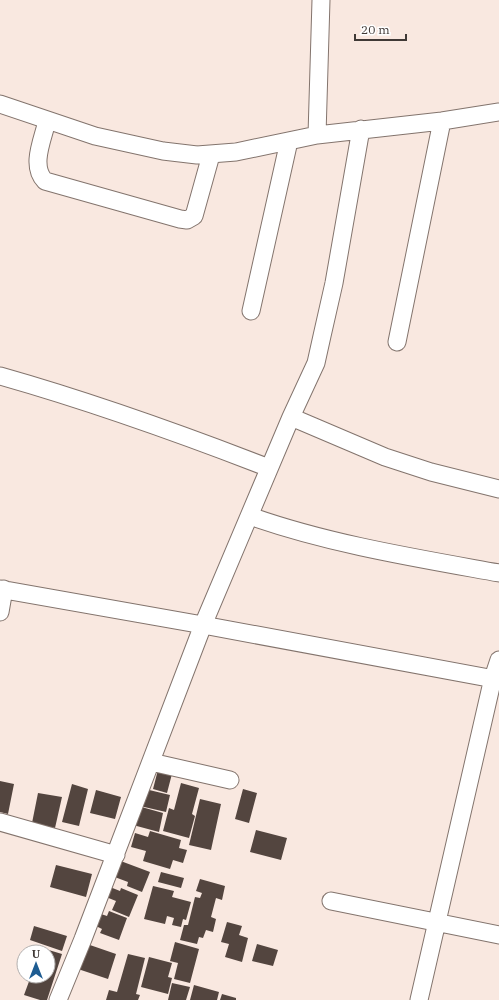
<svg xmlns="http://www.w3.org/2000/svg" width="499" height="1000" font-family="'IBM Plex Serif',serif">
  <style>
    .building { fill: #53453f }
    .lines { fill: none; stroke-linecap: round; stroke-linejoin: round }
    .minor-casing { stroke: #83746d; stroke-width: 19 }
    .minor { stroke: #fff; stroke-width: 17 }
  </style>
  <rect width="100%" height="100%" fill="#f9e8e0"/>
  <!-- building -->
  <path class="building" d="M159 766 173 770 167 793 153 789Z
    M0 781 14 784 8 814 0 812Z
    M181 783 199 788 192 814 195 816 189 838 163 831 169 808 174 810Z
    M72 784 88 789 79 826 62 822Z
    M145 789 170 795 166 812 140 806Z
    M243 789 257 793 249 823 235 819Z
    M96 790 121 797 115 819 90 813Z
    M38 793 62 797 55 828 32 823Z
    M200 799 221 804 211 850 189 845Z
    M138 806 163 813 159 832 133 825Z
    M256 830 287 838 281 860 250 852Z
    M150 831 181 840 179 848 187 850 183 863 173 860 170 869 143 861 146 851 131 847 135 833 148 837Z
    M118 860 150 872 142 892 127 886 128 882 112 876Z
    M56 865 92 874 86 897 50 887Z
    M161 872 184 878 181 888 158 882Z
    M200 879 225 886 222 900 216 898 211 917 216 919 213 932 206 930 203 938 199 937 197 944 180 940 184 925H188L195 897 200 898 202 893 196 891Z
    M153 886 174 891 172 897 191 902 186 920 183 919 181 927 172 925 174 918 167 916 165 924 144 919Z
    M110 887 120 891 121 888 138 895 129 917 112 910 116 901 106 897Z
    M109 911 127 918 119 940 100 933 102 929 96 926 101 914 107 916Z
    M227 922 242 926 239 935 248 938 242 962 225 957 229 944 221 942Z
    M34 926 67 936 62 951 30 940Z
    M175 942 199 949 190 983 174 979 178 963 170 961Z
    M87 944 116 954 108 979 78 969Z
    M257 944 278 950 273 966 252 961Z
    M32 945 62 954 47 1000H40L24 995 31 976H48V952H30Z
    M128 954 145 958 136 994 140 995 138 1000H106L109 990 117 992Z
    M149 957 172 963 168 977 172 978 168 994 141 987Z
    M172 983 190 987 186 1000H168Z
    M194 985 219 992 217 1000H190Z
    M222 994 236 998V1000H220Z"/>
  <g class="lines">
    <defs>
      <path id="minor" d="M0 104 95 136 163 151 197 155 236 152 317 135 442 121 499 112
        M47 121C43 139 30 166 45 181L180 219 187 220 194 216 211 155
        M317 135 321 0
        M251 311 289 141
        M397 342 442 121
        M0 376C92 402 181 434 269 468
        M291 417 316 363 322 336 334 283 361 129
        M250 516C329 544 416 558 499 573
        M0 589 203 625 291 417 385 457 431 472 499 489
        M0 612 4 589
        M151 762 230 780
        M0 822 116 855
        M331 901 499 935
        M58 1000 83 939 203 625 499 680
        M419 1000 493 678 499 660"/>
    </defs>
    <!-- minor casing -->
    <use href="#minor" class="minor-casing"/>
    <!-- minor -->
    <use href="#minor" class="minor"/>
  </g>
  <!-- north arrow -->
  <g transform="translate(36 964)"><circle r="19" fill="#ffffff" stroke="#b3b0af"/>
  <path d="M0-3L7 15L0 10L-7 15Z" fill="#1e5c92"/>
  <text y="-6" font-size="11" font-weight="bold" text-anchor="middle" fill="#403936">U</text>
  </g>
  <!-- scale -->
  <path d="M355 34v6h51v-6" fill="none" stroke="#403936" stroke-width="2"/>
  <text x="361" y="34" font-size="12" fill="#403936" stroke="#ffffff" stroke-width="3" paint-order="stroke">20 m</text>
</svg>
